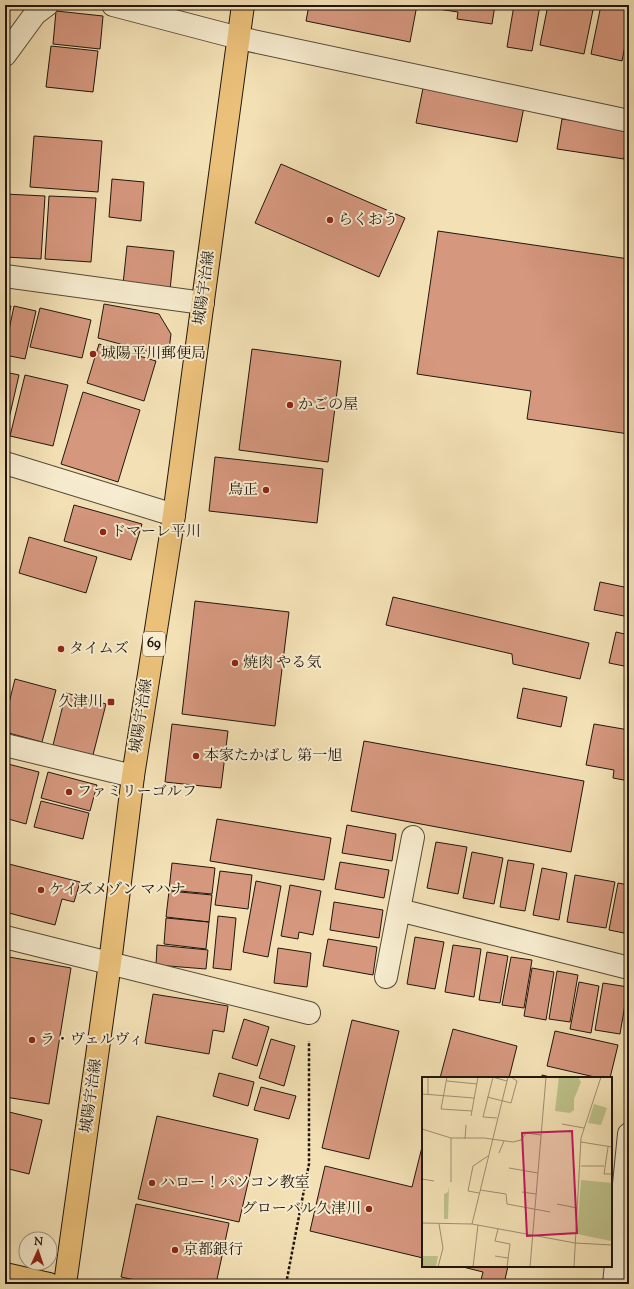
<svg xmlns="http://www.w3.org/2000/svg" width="634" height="1289" font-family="'Sorts Mill Goudy','Noto Serif JP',serif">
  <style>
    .building { fill: #d5977e; stroke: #21170e }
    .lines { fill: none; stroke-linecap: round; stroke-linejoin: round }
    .minor-casing { stroke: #564a38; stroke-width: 24 }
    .major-casing { stroke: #21170e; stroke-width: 24 }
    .path { stroke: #21170e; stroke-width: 2.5; stroke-dasharray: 3 2; stroke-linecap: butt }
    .minor { stroke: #f7eccf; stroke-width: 22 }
    .major { stroke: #eac07a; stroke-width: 22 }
    .poi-dot { fill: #8f2418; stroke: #f7eccf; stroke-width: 1.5 }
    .labels { text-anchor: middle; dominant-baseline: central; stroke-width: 4; stroke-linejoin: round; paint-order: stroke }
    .shield { fill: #f7eccf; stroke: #615748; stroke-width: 1 }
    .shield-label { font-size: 14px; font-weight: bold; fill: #21170e }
    .poi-label { font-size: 15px; fill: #21170e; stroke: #f7eccf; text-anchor: start }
    .street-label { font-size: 15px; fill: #21170e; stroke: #f7eccf }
    .inset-road { fill: none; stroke: #9f9072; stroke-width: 1 }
    .view { fill: #c2185b; fill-opacity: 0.15; stroke: #c2185b; stroke-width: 2 }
    .inset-edge { fill: none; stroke: #21170e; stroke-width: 2 }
  </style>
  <rect width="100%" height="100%" fill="#f3e1b5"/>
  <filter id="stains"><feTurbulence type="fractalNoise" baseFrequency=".005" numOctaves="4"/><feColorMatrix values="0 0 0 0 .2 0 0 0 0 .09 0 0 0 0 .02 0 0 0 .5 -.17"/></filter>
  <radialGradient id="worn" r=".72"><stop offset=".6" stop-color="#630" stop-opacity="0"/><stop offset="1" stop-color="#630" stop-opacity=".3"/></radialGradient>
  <!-- building -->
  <path class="building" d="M309 5H417L410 42 306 21Z
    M438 5H495L492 24 457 19 458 12 438 9Z
    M514 5H540L532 51 507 47Z
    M548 5H594L584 54 540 45Z
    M601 5H629V26L622 61 591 54Z
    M56 11 103 16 100 49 53 44Z
    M51 46 98 51 93 92 46 87Z
    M423 88 524 107 517 142 416 123Z
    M562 119 628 128 624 159 557 149Z
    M34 136 102 141 98 192 30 187Z
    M281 164 405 218 379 277 255 223Z
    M112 179 144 182 141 221 109 217Z
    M5 194 45 196 41 259 5 257Z
    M49 196 96 198 91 262 45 259Z
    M438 231 629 259V434L527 419 531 391 417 374Z
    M127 246 174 251 170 290 123 284Z
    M104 304 159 314 171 334 168 357 98 338Z
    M5 305 11 306 5 332Z
    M14 306 36 311 25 359 5 355V349Z
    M40 308 91 320 82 358 30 347Z
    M99 344 156 361 144 401 87 383Z
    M252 349 341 361 328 462 239 450Z
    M5 372 19 375 8 423 5 422Z
    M25 375 68 385 53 446 10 436Z
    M83 392 140 410 118 482 61 464Z
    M215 457 323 469 317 523 209 511Z
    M74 505 142 524 131 560 64 541Z
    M29 537 97 557 86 593 19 573Z
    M600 582 629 588V617L594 610Z
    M393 597 589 643 580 679 513 664 512 654 386 625Z
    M195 601 289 612 275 726 182 714Z
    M616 632 629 635V667L609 663Z
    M15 679 56 690 42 742 5 732V719Z
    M523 688 567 697 561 727 517 718Z
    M66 693 106 704 93 755 53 745Z
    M172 724 228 731 221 788 165 782Z
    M594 724 629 730V781L613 778 614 770 586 765Z
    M364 741 584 781 571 852 351 811Z
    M8 764 39 772 26 824 5 818V776Z
    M48 772 97 785 90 811 41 798Z
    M41 801 89 813 83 839 34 827Z
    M217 819 331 838 324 880 210 861Z
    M347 825 396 834 392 861 342 853Z
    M436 842 467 847 458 894 427 888Z
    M472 852 503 858 494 904 463 898Z
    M508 860 534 864 525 911 500 907Z
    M340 862 389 870 384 898 335 889Z
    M5 863 80 882 74 902 62 899 55 925 5 912Z
    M172 863 215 868 212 894 169 890Z
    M542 868 567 873 559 920 533 915Z
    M220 871 252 875 248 909 215 905Z
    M575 875 615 882 606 928 567 922Z
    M256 881 281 886 268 957 243 952Z
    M618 883 629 885V934L609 930Z
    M290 885 321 891 313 935 299 932 298 939 281 936Z
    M169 891 212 895 209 922 166 917Z
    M334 902 383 910 379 938 330 930Z
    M218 916 236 918 231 970 213 968Z
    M166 918 209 922 206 949 164 944Z
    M415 937 444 942 435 989 407 984Z
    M328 939 377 947 373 975 323 966Z
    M157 945 208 950 206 969 156 965Z
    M453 945 481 949 474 997 445 992Z
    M278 948 311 953 307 987 274 983Z
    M487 952 508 956 500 1003 479 1000Z
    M9 957 71 968 49 1104 5 1097V982Z
    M511 957 532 960 524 1008 502 1005Z
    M532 968 554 972 546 1020 524 1016Z
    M557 971 578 975 570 1022 549 1019Z
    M579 982 599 986 591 1033 570 1029Z
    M603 983 628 987 620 1034 595 1030Z
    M153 994 228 1006 224 1032 213 1030 209 1054 145 1043Z
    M244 1019 269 1027 257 1066 232 1058Z
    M352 1020 399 1031 369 1159 322 1148Z
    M453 1029 517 1046 509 1078H440Z
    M555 1031 618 1045 610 1078H599L547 1066Z
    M271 1039 295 1046 284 1086 259 1078Z
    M219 1073 254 1082 248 1106 213 1096Z
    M542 1075 554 1078H542Z
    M261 1087 296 1096 289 1119 254 1110Z
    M5 1111 42 1120 29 1174 5 1168Z
    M157 1116 258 1139 239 1222 138 1199Z
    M423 1143V1258L310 1231 325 1166 412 1187Z
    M136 1204 229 1223 216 1284H154L121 1277Z
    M459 1266H508L504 1284H480L483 1272Z"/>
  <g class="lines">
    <defs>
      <path id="minor" d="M113 5 239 38 629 121
        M5 55 35 14 47 5
        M5 276 203 303
        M5 463 174 515
        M5 745 133 776
        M399 910 629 968
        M5 937 309 1013
        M386 977 413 837
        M614 1284 629 1134"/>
      <path id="major" d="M5 1274 49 1284
        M65 1284 110 963 133 776 174 515 243 5"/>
    </defs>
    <!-- minor casing -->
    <use href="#minor" class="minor-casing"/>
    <!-- major casing -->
    <use href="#major" class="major-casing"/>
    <!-- path -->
    <path class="path" d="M286 1284 309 1164V1041"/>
    <!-- minor -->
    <use href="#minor" class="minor"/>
    <!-- major -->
    <use href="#major" class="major"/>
  </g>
  <!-- markers -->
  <g class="poi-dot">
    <circle cx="330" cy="220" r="4"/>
    <circle cx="93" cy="354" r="4"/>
    <circle cx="290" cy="405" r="4"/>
    <circle cx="266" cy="490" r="4"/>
    <circle cx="103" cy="532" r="4"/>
    <circle cx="61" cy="649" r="4"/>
    <circle cx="235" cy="663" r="4"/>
    <rect x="107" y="698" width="8" height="8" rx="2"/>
    <circle cx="196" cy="756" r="4"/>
    <circle cx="69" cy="792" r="4"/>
    <circle cx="41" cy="890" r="4"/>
    <circle cx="32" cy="1040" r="4"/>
    <circle cx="152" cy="1183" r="4"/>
    <circle cx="369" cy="1209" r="4"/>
    <circle cx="175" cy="1250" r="4"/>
  </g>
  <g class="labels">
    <!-- shield labels -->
    <rect class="shield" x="143" y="632" width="22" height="24" rx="3"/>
    <g class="shield-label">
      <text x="154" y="644">69</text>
    </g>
    <!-- poi labels -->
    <g class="poi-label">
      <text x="338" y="220">らくおう</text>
      <text x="101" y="354">城陽平川郵便局</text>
      <text x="298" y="405">かごの屋</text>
      <text x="258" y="490" text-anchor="end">鳥正</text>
      <text x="111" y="532">ドマーレ平川</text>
      <text x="69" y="649">タイムズ</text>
      <text x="243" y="663">焼肉 やる気</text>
      <text x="103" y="702" text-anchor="end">久津川</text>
      <text x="204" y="756">本家たかばし 第一旭</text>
      <text x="77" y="792">ファミリーゴルフ</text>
      <text x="49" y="890">ケイズメゾン マハナ</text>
      <text x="40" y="1040">ラ・ヴェルヴィ</text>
      <text x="160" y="1183">ハロー！パソコン教室</text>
      <text x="361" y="1209" text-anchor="end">グローバル久津川</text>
      <text x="183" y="1250">京都銀行</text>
    </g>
    <!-- street labels -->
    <g class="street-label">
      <text transform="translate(205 288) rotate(-82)">城陽宇治線</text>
      <text transform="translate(142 716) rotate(-81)">城陽宇治線</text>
      <text transform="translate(92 1096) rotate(-82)">城陽宇治線</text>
    </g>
  </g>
  <!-- overview -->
  <g transform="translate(422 1077)">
    <rect width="190" height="190" fill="#f3e1b5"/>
    <path d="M137 0H156L159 5 152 22V33L148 36 133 34ZM172 27 185 31 179 48 166 46ZM159 103 190 106 189 164 155 157ZM27 109 26 142H22V117L26 115ZM0 179H16L14 190H0Z" fill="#bec28b"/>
    <path class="inset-road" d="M25 0 19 32 50 34M70 0 85 4M71 0 61 40 75 41M25 4 55 7M0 17 52 21M6 17V0M65 20 89 26 95 4 89 0M49 39 56 0M140 47 162 51M0 52 29 61H62L91 65 99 63 104 56 119 58M43 62 44 48M159 65 190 70M186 70 182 97H190M77 76 82 64M159 89H182M87 91 116 96M0 102 12 104M29 105V61M58 113 84 117 85 127 128 135M100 115 114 117M57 116 46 114 51 89 66 79M135 127 155 131M0 146 50 147 110 158M50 147 86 0M76 152 73 164 88 167 85 190M110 158 153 166 190 168M73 179 86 181M16 190 21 171 17 147M51 190 56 148M108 190 124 0M152 190 159 61 179 0"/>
    <path class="view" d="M150 54 155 156 105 159 100 56Z"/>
    <rect width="190" height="190" class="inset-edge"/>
  </g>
  <!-- margin -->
  <rect width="634" height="1289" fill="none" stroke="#f3e1b5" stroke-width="20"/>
  <rect x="6" y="6" width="622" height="1277" fill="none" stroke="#21170e" stroke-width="2"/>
  <rect x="10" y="10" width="614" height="1269" fill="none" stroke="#21170e"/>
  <!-- north arrow -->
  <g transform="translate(38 1251) rotate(3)"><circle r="19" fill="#f7eccf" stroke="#a19782"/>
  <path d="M0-3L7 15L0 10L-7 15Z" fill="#8f2418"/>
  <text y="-6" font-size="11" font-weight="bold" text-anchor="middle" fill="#21170e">N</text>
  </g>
  <rect width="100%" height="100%" filter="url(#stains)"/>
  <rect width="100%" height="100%" fill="url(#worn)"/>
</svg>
